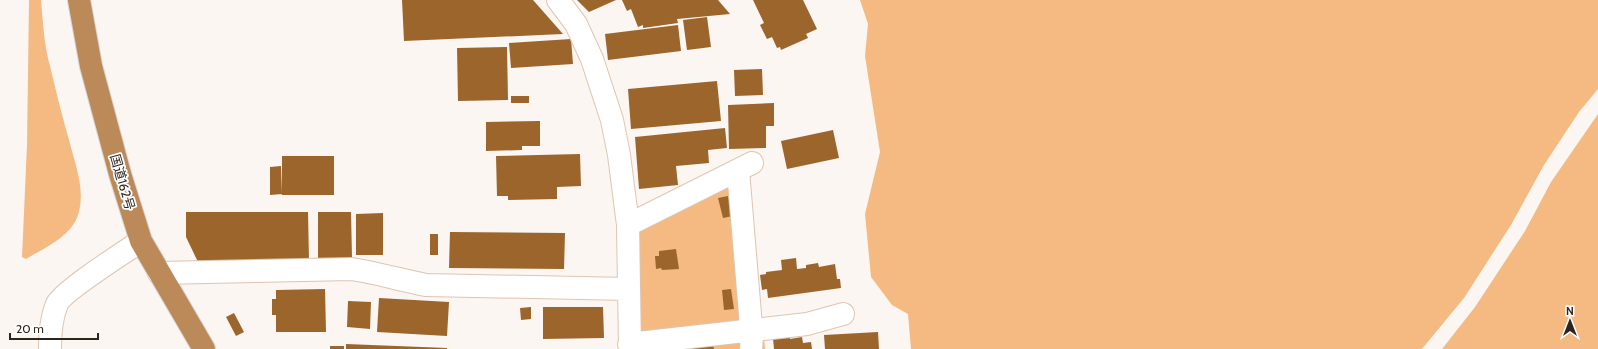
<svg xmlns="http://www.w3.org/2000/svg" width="1598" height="349" font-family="Cabin,'Noto Sans JP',sans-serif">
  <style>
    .green { fill: #f5ba82 }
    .building { fill: #9b652b }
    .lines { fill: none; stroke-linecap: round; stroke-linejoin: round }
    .minor-casing { stroke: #ddc5b0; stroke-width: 24 }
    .highway-casing { stroke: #d5d3d2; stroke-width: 24 }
    .minor { stroke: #fff; stroke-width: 22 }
    .highway { stroke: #bc8958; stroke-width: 22 }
    .labels { text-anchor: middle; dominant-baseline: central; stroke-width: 3.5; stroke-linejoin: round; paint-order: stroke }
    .street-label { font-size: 13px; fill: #2d241c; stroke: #fff }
  </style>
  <rect width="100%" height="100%" fill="#fbf6f2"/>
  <!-- green -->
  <path class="green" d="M29 0H41C43 22 44 45 50 66 56 91 62 116 69 140 75 164 86 190 78 215 71 237 44 248 26 259L22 257 27 145Z
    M860 0H1598V89L1579 112 1544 165 1511 225 1464 298 1422 349H911L908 314 892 305 871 277 865 214 880 152 865 56 868 24Z
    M1598 114V349H1442L1475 307 1525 231 1551 182Z
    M733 183 764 337 765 349H637L635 231Z"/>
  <!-- building -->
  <path class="building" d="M402 0H533L563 34 404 41Z
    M577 0H616L589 12Z
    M622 0H718L730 14 677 19 678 23 643 28V25L638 27 631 9 627 11Z
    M753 0H803L817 29 806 34 808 38 781 50 780 47 777 48 772 37 767 39 760 25 764 23Z
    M707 17 711 47 687 50 683 20Z
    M678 25 681 51 608 60 605 34Z
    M571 39 573 64 511 68 509 43Z
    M507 47 508 100 458 101 457 48Z
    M762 69 763 95 735 96 734 70Z
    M717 81 721 121 631 129 628 89Z
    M511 96H529V103H511Z
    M774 103V126H766V148L729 149 728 105Z
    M540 121V146H522V150L486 151V122Z
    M725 128 727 148 708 150 709 163 676 166 678 185 639 189 635 137Z
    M833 130 839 158 787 169 781 141Z
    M580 154 581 186 557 187V199L508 200V196H497L496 156Z
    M282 156H334V195H282Z
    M281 166 282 194 270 195V167Z
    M728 196 733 216 723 218 718 198Z
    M186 212H308L309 260 198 262 186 237Z
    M318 212H351L352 258H318Z
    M383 213V255H356V214Z
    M450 232 565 233 564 269 449 268Z
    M430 234H438V255H430Z
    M676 249 679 269 662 270 661 268 656 269 655 256H659V251Z
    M796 258 797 269 806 268V265L818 263 819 267 835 264 837 279H840L841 288 768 298 767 289 762 290 760 275 766 274V272L782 270 781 260Z
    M325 289 326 332H276V315H272V299H276V290Z
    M731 289 734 309 724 310 722 290Z
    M379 298 449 302 447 336 377 332Z
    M348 301 371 302 370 329 347 327Z
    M531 307V319L521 320 520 308Z
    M543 307H603L604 338 543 339Z
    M234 313 244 332 236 336 226 317Z
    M878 332 879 349H825L824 335Z
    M790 336V339L802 337 803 343 811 342 812 349H774L773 338Z
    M346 344 447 348V349H346Z
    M713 345 714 349H693V348Z
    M330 346H344V349H330Z"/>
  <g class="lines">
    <defs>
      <path id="minor" d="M558 0 576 24 592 59 612 120 619 155 628 225 630 349
        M738 170 752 338 751 349
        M628 225 752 163
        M159 273 352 269C377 273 401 280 426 285L629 289
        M629 344 807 324 843 314
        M50 349C50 333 51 318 57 304 62 292 126 251 141 241"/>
      <path id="highway" d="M79 0 91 66 120 174 141 241 204 349"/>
    </defs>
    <!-- minor casing -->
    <use href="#minor" class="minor-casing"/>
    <!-- highway casing -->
    <use href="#highway" class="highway-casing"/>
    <!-- minor -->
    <use href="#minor" class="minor"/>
    <!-- highway -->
    <use href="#highway" class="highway"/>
  </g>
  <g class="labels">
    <!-- street labels -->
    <g class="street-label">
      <text transform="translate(123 182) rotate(74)">国道162号</text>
    </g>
  </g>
  <!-- north arrow -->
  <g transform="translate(1570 321)" stroke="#ffffff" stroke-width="3" paint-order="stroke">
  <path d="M0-3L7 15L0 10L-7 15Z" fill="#2d241c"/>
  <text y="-6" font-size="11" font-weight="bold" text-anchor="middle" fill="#2d241c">N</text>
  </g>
  <!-- scale -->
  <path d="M10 333v6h88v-6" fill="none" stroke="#2d241c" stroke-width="2"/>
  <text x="16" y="333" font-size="12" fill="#2d241c" stroke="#ffffff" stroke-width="3" paint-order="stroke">20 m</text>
</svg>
